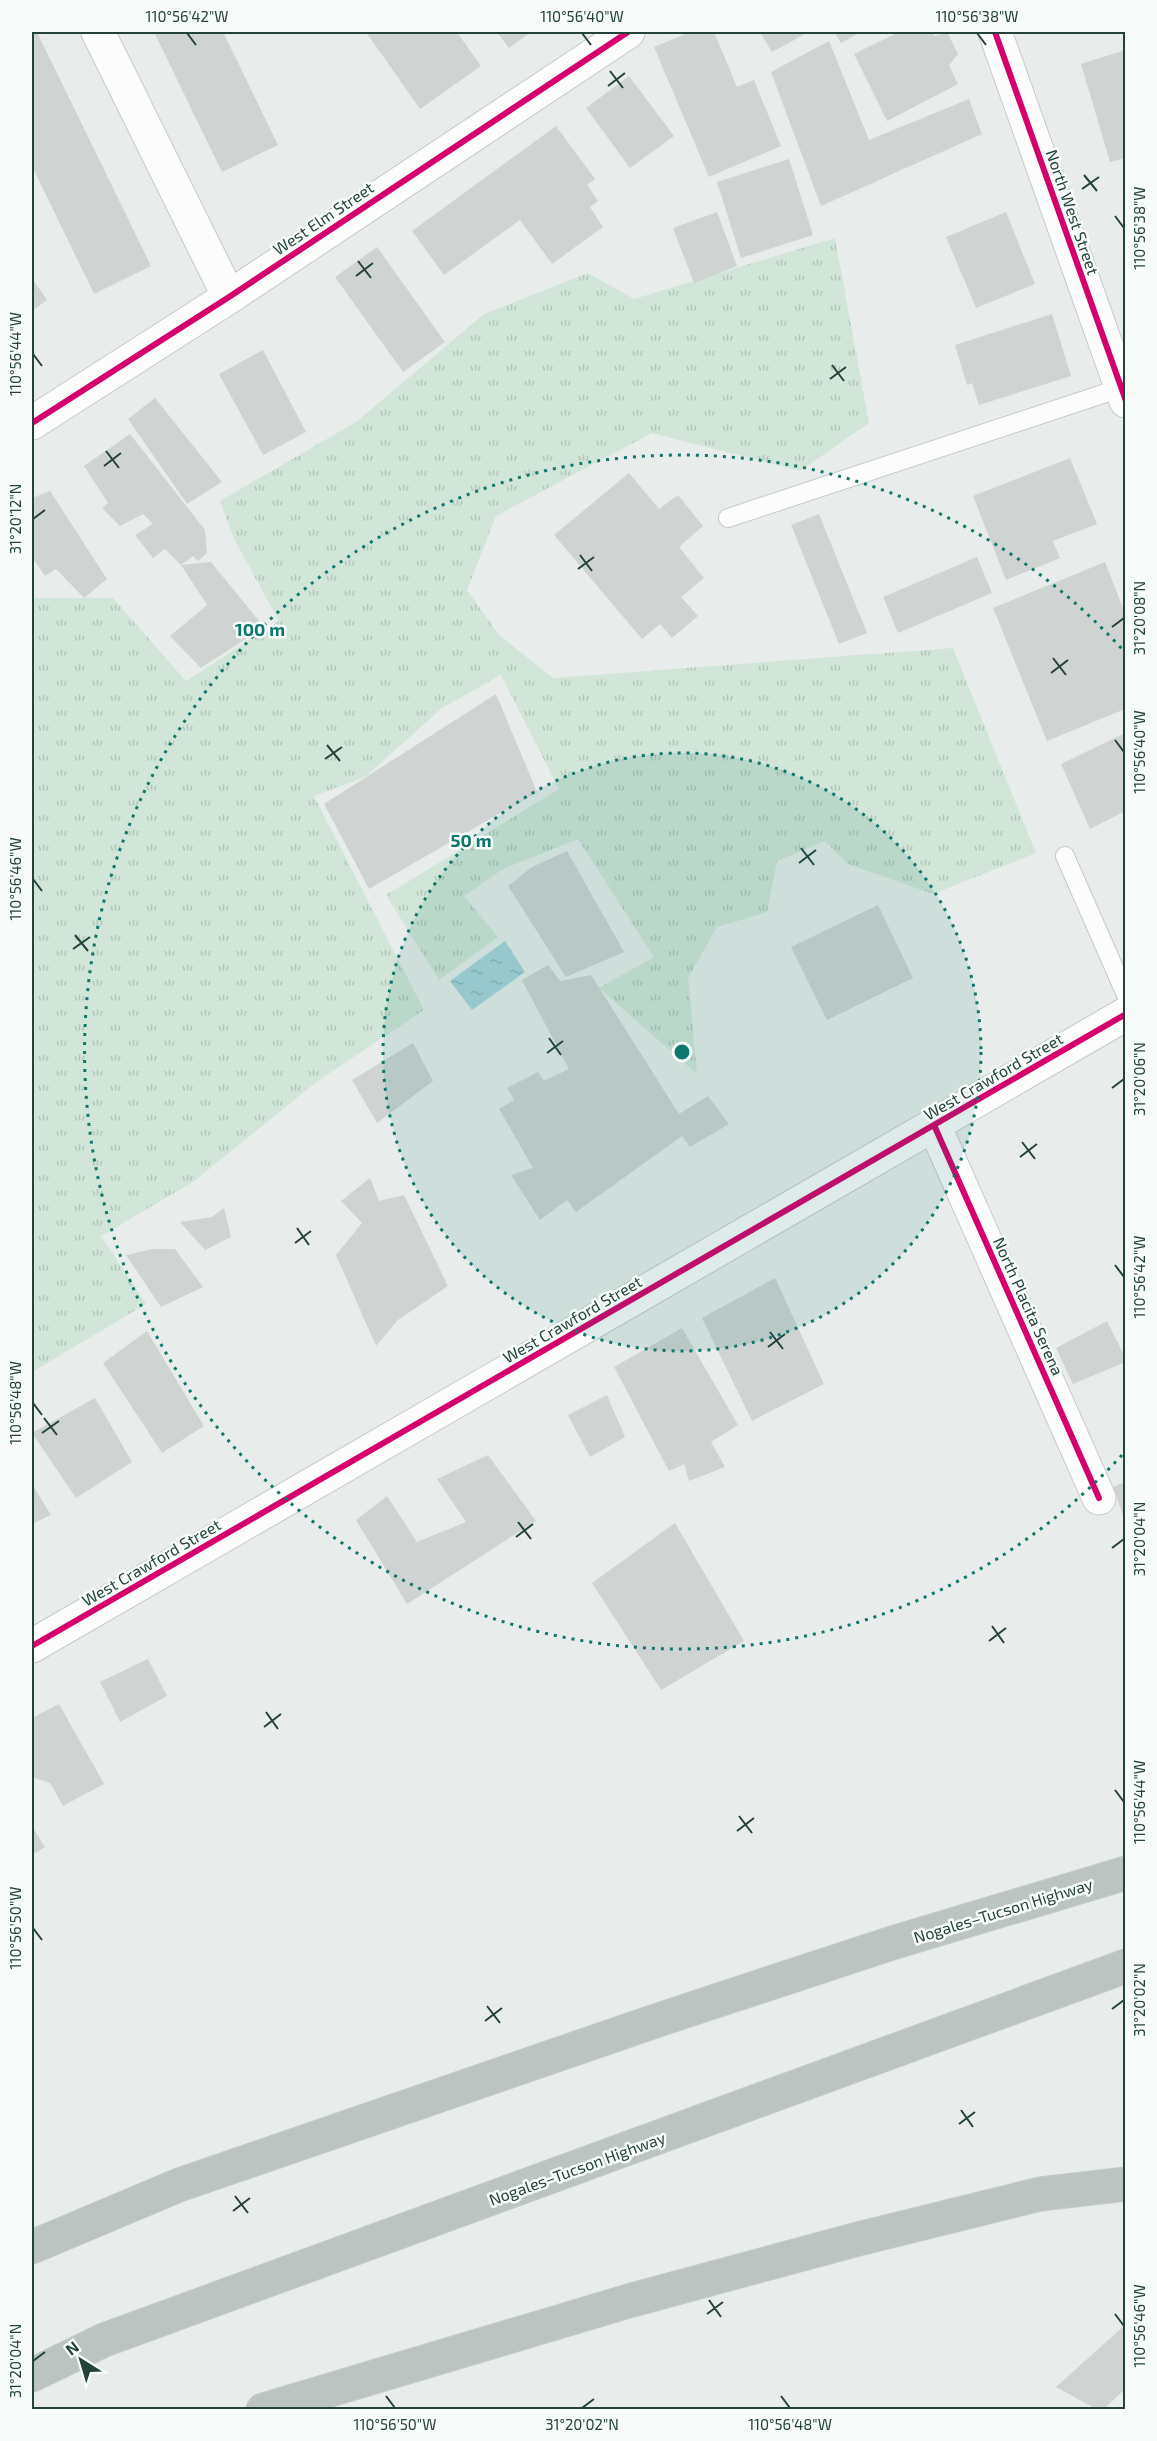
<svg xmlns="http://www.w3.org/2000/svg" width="1157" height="2441" font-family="'Exo 2',sans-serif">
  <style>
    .grass { fill: url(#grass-tufts) }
    .water { fill: url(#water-ripples) }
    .building { fill: #cfd4d2 }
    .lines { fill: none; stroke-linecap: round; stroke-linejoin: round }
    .lane-casing { stroke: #c5cac8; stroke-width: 20 }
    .street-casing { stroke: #c5cac8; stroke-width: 35 }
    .highway-casing { stroke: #c3ccc9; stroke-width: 35 }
    .lane { stroke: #fcfcfc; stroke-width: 18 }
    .street { stroke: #fcfcfc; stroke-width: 33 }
    .highway { stroke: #bcc4c2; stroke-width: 33 }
    .cycleway-casing { stroke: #f7fbf9; stroke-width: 10 }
    .cycleway { stroke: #d6006c; stroke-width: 6 }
    .ticks { fill: none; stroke: #24423a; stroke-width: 2 }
    .ring { fill: none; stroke: #0f766e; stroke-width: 3; stroke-dasharray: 3 6 }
    .labels { text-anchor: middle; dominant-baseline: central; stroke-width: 5; stroke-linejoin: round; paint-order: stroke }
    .street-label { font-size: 16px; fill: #24423a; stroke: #f7fbf9 }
    .centre { fill: #0f766e; stroke: #f7fbf9; stroke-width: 3 }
    .ring-label { font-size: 18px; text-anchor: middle; font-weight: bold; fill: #0f766e; stroke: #f7fbf9; stroke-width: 5; stroke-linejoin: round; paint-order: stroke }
    .neatline { fill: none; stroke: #24423a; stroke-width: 2 }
    .ticks-label { font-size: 15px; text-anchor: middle; fill: #24423a }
  </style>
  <defs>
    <pattern id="grass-tufts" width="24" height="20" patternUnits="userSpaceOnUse" patternTransform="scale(1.5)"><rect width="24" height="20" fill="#d1e6d8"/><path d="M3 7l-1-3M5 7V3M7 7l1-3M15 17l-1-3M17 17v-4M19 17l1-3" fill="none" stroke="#b3c6ba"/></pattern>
    <pattern id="water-ripples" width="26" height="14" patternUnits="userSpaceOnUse" patternTransform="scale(1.5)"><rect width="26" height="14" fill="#a9d4db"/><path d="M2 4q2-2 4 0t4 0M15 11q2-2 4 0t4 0" fill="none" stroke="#91b7bd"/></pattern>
  </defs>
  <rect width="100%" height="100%" fill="#e8edeb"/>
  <!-- grass -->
  <path class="grass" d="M835 238 869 423 800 471 652 433 496 516 467 590 499 635 553 678 953 648 1036 853 933 894 848 864 825 841 777 861 767 912 717 927 688 978 697 1074 599 988 654 957 578 839 503 869 464 896 498 937 439 980 386 895 559 789 501 675 442 708 365 777 314 796 424 1010 319 1080 193 1182 101 1236 146 1304 32 1372V598H113L186 681 279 621 234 539 220 501 356 422 484 314 588 273 634 299Z"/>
  <!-- water -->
  <path class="water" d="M505 941 525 972 472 1010 450 981Z"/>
  <!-- building -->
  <path class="building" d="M32 32H37L151 266 94 294 32 166Z
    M154 32H223L278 145 222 172Z
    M366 32H457L481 66 420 109Z
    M497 32H531L509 48Z
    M690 32H714L737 87 754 80 781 146 709 177 654 47Z
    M760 32H809L772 52Z
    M834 32H861L841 43Z
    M899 32H932L935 36 947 32 958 54 949 65 958 84 887 121 854 54Z
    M829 41 869 140 969 99 982 134 821 206 771 72Z
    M1125 50V158L1110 162 1081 64Z
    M629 76 674 136 630 168 586 108Z
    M556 126 595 179 587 185 598 201 590 207 603 227 552 264 520 220 444 275 412 231Z
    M789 159 813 235 741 258 717 182Z
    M717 212 737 266 694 283 673 228Z
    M1006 212 1035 284 976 308 946 237Z
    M377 247 445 342 403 372 335 277Z
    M32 278 47 300 32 311Z
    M1052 314 1071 376 979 405 972 383 967 385 955 345Z
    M263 350 306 432 263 455 219 374Z
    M155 398 222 482 187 504 128 419Z
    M130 434 205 530 207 553 198 561 193 556 181 565 165 549 153 558 135 535 153 524 143 514 120 526 102 508 108 503 84 466Z
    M1070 458 1097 524 1053 541 1060 558 1006 580 973 496Z
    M629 473 659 509 678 495 703 526 679 547 704 578 681 597 698 616 672 638 660 624 642 639 554 535Z
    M50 491 107 579 84 598 56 569 45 576 32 557V498Z
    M819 514 867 633 839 644 791 525Z
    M977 557 992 593 898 633 883 597Z
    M211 562 264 627 201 668 170 636 207 605 181 565Z
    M1105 562 1125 613V709L1047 741 993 608Z
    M496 694 537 792 369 889 324 804Z
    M1125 733V811L1090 829 1061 764Z
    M567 851 624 952 566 977 508 886 532 867Z
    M878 905 913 978 827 1020 791 947Z
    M548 965 560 981 591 975 679 1114 708 1096 729 1124 690 1147 682 1136 576 1212 567 1200 540 1220 511 1175 533 1168 499 1109 514 1100 507 1088 538 1072 544 1081 569 1069 522 980Z
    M413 1043 433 1081 377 1123 352 1080Z
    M370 1178 379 1201 404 1195 448 1286 398 1320 376 1346 336 1255 362 1223 341 1201Z
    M224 1208 231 1237 205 1250 180 1222 212 1217Z
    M152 1249H175L203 1287 161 1307 126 1255Z
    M775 1278 824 1384 752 1421 702 1318Z
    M1107 1321 1125 1357V1362L1073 1384 1056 1348Z
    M682 1328 738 1425 711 1442 725 1467 689 1481 684 1464 669 1471 614 1367Z
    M147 1331 204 1426 162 1453 103 1363Z
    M607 1395 625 1437 590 1457 568 1415Z
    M95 1398 132 1462 76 1498 32 1433Z
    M488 1455 536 1521 407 1604 356 1520 387 1496 417 1542 466 1522 437 1479Z
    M1125 1482V1521L1113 1487Z
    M32 1484 51 1515 32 1524Z
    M675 1523 744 1641 661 1690 592 1583Z
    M148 1659 167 1696 120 1722 100 1682Z
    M59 1704 104 1784 63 1806 50 1783 32 1777V1718Z
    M32 1826 45 1847 32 1855Z
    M1125 2325V2389L1104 2409H1096L1056 2387Z"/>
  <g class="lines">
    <defs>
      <path id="lane" d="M728 518 1121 388
        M1065 856 1126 995"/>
      <path id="street" d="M98 32 229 297
        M995 32 1126 401
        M32 423 229 297 628 32
        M934 1125 1099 1498
        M32 1646 1126 1014"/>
      <path id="highway" d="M32 2247 179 2185 664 2018 892 1943 1126 1873
        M32 2375 104 2340 1126 1966
        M263 2410 632 2300 858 2239 1040 2194 1126 2184"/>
    </defs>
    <!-- lane casing -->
    <use href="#lane" class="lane-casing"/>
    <!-- street casing -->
    <use href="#street" class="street-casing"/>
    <!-- highway casing -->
    <use href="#highway" class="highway-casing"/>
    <!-- lane -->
    <use href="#lane" class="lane"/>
    <!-- street -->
    <use href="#street" class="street"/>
    <!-- highway -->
    <use href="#highway" class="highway"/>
    <defs>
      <path id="cycleway" d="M995 32 1126 401
        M32 423 229 297 628 32
        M934 1125 1099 1498
        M32 1646 1126 1014"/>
    </defs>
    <!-- cycleway casing -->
    <use href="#cycleway" class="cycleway-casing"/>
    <!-- cycleway -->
    <use href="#cycleway" class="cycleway"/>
  </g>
  <!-- ticks -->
  <path class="ticks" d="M187 33 196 45M582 33 591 45M977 33 986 45M610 71 623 88M608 86 625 73M1084 175 1097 191M1082 189 1099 177M1115 216 1124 228M358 261 371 278M356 276 373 263M33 354 42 366M832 365 844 381M830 379 846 367M106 451 119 468M104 466 121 453M33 519 45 510M580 555 592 571M578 569 594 557M1112 627 1124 618M1053 658 1066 675M1051 673 1068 660M1115 740 1124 752M327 745 340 761M325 759 342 747M801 848 814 865M799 863 816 850M33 879 42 891M75 935 88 951M73 949 90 937M549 1038 561 1055M547 1053 563 1041M1112 1088 1124 1079M1022 1142 1035 1159M1020 1157 1037 1144M297 1228 309 1245M295 1243 311 1231M1115 1265 1124 1277M770 1332 783 1349M768 1347 785 1334M33 1403 42 1415M44 1418 57 1435M42 1433 59 1421M518 1522 531 1539M516 1537 533 1524M1112 1548 1124 1539M992 1626 1004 1643M989 1641 1006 1628M266 1712 278 1729M264 1727 281 1714M1115 1790 1124 1802M739 1816 752 1833M737 1831 754 1818M33 1928 42 1940M487 2006 500 2023M1112 2009 1124 2000M485 2021 502 2008M961 2110 973 2127M959 2124 975 2112M235 2196 248 2213M233 2211 250 2198M709 2300 721 2317M707 2314 723 2302M1115 2314 1124 2326M33 2361 45 2352M386 2396 395 2408M781 2396 790 2408M582 2408 594 2399"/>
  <!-- distance rings -->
  <circle cx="682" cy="1052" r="299" fill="#0f766e" fill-opacity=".12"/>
  <g class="ring">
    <circle cx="682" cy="1052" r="299"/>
    <path d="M1122 1455A597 597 0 1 1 1122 649"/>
  </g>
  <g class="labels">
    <!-- street labels -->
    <g class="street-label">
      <text transform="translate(1073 212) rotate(71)">North West Street</text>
      <text transform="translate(323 218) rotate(-34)">West Elm Street</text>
      <text transform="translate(993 1076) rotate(-30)">West Crawford Street</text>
      <text transform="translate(1029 1306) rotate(66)">North Placita Serena</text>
      <text transform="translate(572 1319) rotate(-30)">West Crawford Street</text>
      <text transform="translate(151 1562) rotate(-30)">West Crawford Street</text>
      <text transform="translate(1003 1910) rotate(-17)">Nogales–Tucson Highway</text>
      <text transform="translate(577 2168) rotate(-20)">Nogales–Tucson Highway</text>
    </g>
  </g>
  <circle cx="682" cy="1052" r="9" class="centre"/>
  <g class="ring-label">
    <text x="260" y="636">100 m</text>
    <text x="471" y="847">50 m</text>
  </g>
  <!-- border -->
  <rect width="1157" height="2441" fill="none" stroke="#f7fbf9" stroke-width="66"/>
  <!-- north arrow -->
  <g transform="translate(81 2360) rotate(323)" stroke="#f7fbf9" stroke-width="4.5" paint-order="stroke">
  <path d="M0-4.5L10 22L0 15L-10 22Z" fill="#24423a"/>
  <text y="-9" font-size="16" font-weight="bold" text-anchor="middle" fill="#24423a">N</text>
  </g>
  <rect x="33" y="33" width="1091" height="2375" class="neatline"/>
  <g class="ticks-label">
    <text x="187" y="22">110°56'42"W</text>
    <text x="582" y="22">110°56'40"W</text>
    <text x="977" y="22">110°56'38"W</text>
    <text transform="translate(1140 228) rotate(-90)" y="5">110°56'38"W</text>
    <text transform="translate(16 354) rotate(-90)" y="5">110°56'44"W</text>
    <text transform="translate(16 519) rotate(-90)" y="5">31°20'12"N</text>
    <text transform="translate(1140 618) rotate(-90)" y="5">31°20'08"N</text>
    <text transform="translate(1140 752) rotate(-90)" y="5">110°56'40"W</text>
    <text transform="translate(16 879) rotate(-90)" y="5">110°56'46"W</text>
    <text transform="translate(1140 1079) rotate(-90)" y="5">31°20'06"N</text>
    <text transform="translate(1140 1277) rotate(-90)" y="5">110°56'42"W</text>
    <text transform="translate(16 1403) rotate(-90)" y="5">110°56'48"W</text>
    <text transform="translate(1140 1539) rotate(-90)" y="5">31°20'04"N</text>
    <text transform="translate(1140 1802) rotate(-90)" y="5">110°56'44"W</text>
    <text transform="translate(16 1928) rotate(-90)" y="5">110°56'50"W</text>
    <text transform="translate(1140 2000) rotate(-90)" y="5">31°20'02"N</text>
    <text transform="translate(1140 2326) rotate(-90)" y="5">110°56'46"W</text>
    <text transform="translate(16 2361) rotate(-90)" y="5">31°20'04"N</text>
    <text x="395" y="2430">110°56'50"W</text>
    <text x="582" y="2430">31°20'02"N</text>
    <text x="790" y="2430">110°56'48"W</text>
  </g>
</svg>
